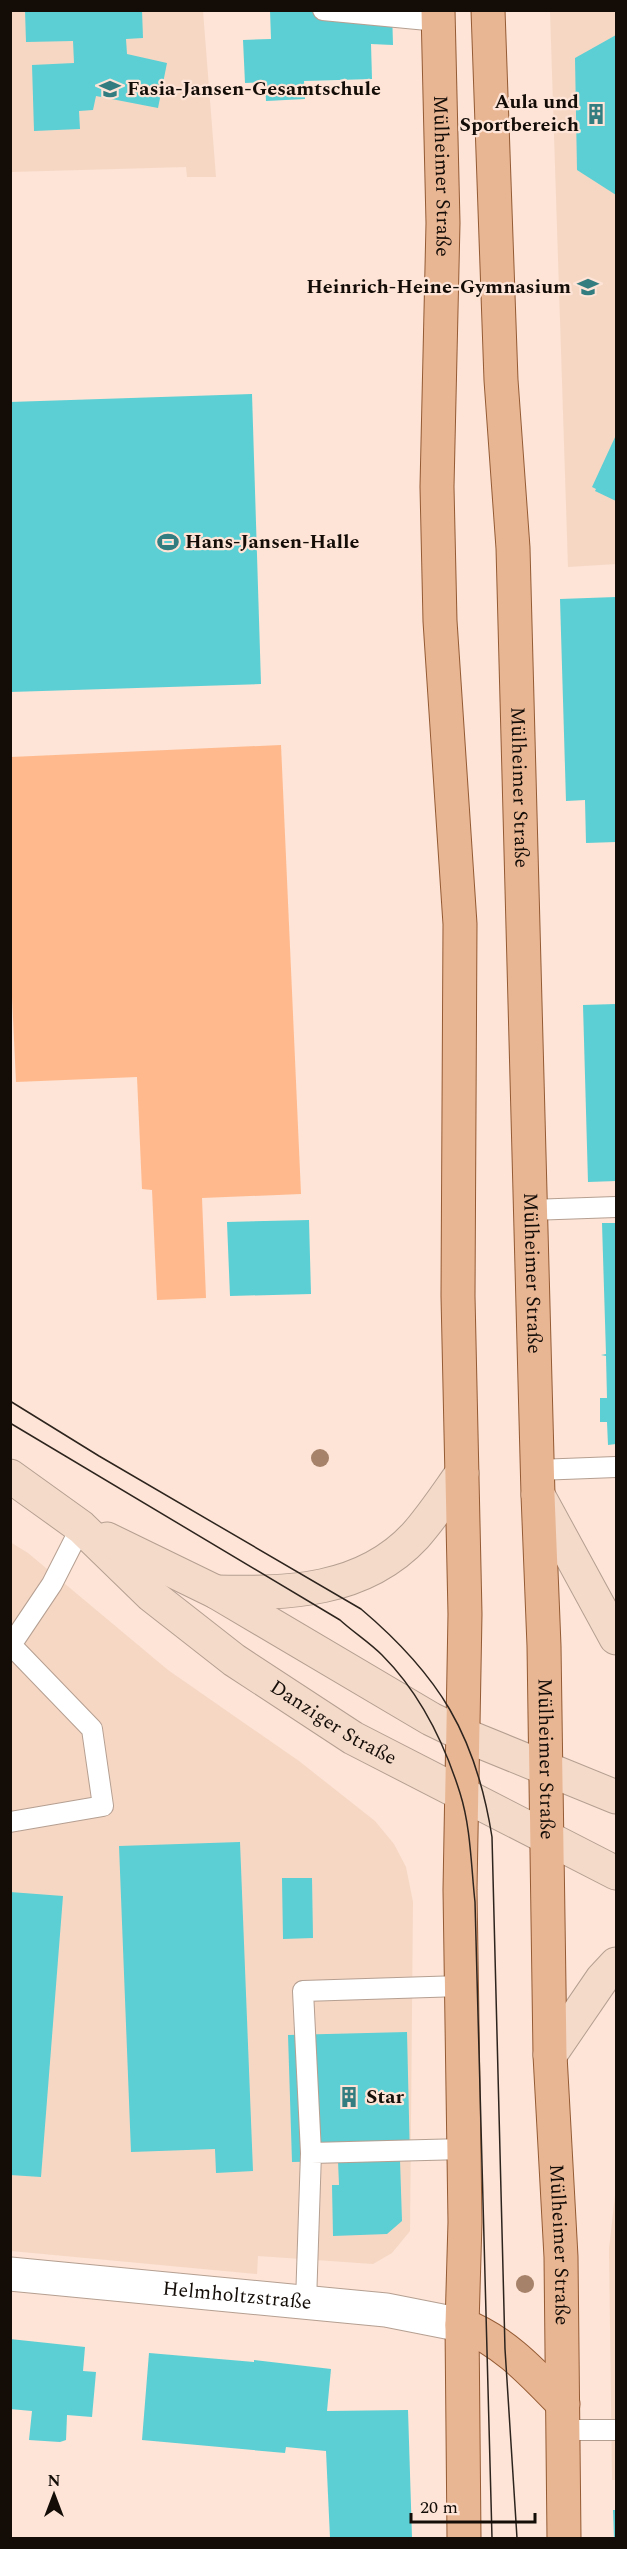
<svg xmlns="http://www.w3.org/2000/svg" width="627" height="2549" font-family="Spectral,serif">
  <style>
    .built { fill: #f6d7c4 }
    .green { fill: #ffb98d }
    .building { fill: #5bcfd4 }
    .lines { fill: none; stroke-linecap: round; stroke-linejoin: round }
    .lane-casing { stroke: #b59f91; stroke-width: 22 }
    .street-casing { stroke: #b59f91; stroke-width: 35 }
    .secondary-casing { stroke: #b59f91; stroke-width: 35 }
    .primary-casing { stroke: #945b34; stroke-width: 35 }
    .lane { stroke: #fff; stroke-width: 20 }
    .street { stroke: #fff; stroke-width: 33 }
    .secondary { stroke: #f4dac9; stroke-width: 33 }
    .primary { stroke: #e9b694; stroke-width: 33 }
    .tram { stroke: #2d241e; stroke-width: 1.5 }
    .tree { fill: #a7826a }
    .labels { text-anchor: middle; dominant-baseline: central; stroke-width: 4.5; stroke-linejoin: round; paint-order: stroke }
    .poi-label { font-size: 20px; font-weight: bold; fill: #130c07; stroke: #fde4d6; text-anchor: start }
    .street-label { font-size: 20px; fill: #130c07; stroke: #fde4d6 }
  </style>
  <rect width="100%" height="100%" fill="#fde4d6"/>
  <!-- built -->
  <path class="built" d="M10 11H203L216 177H187L186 167 11 172Z
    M550 11H616V564L568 567Z
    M10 1542 28 1553 168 1670 299 1761 375 1821 394 1844 406 1867 413 1902 410 2231 392 2253 373 2264 258 2256 257 2274 11 2251Z
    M616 2186V2480H612L609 2249Z"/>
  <!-- green -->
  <path class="green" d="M281 745 301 1194 202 1198 206 1298 157 1300 152 1190 142 1189 137 1077 16 1082 10 954 11 757Z"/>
  <!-- building -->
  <path class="building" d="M25 10H142L143 38 126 39 127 54 167 63 158 108 96 96 93 110 79 111 80 129 34 131 32 65 74 63 73 41 26 42Z
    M270 10H392L393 45 371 44 372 79 304 81 305 99 266 101 265 82 245 83 243 40 271 39Z
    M616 35V195L577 170 575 58Z
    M252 394 261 684 10 692V402Z
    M616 435V501L595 491 596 489 592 487Z
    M616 597V842L586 843 585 800 566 801 560 599Z
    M616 1004V1181L588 1182 583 1005Z
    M309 1220 311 1294 230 1296 227 1222Z
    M602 1223H616V1444L608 1445 607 1422H600V1398H607L606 1356 601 1355 606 1354Z
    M240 1842 253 2171 216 2173 215 2149 131 2152 119 1846Z
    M282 1878H312L313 1938 283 1939Z
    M10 1892 63 1896 41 2177 10 2175Z
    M407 2032 410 2160H400L402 2221 387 2234 333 2236 332 2185H339L338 2161 292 2162 288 2035Z
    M10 2339 85 2347 83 2371 96 2372 92 2417 67 2415 66 2440 60 2442 29 2440 32 2411 10 2409Z
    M149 2353 254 2362V2360L331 2369 327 2411 408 2410 412 2538H330L326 2451 286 2447 285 2453 142 2440Z
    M613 2510H616V2538H614Z"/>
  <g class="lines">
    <defs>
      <path id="lane" d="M323 10 438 21
        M530 1210 616 1207
        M537 1470 616 1467
        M10 1822 103 1806 92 1729 11 1645 52 1584 81 1527
        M311 2153 464 2149
        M306 2302 311 2153 303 1991 461 1986
        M563 2430H616"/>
      <g id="street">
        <path id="s1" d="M10 2274 386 2310 462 2325"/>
      </g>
      <g id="secondary">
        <path id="s2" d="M10 1476 81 1527 151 1595 234 1660 353 1738 616 1873"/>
        <path d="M538 1495 616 1638"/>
        <path d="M107 1539 216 1592 431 1719 464 1735 616 1797"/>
        <path d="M216 1592C287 1594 363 1592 415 1536 432 1517 447 1494 462 1473"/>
        <path d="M550 2055 602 1979 616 1964"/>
      </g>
      <g id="primary">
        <path id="s3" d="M438 10 443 223 437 487 440 621 460 924 458 1296 465 1614 460 1890 465 2222 462 2325 464 2538"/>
        <path id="s4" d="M488 10 501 380 513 548 538 1495 544 1646 550 2055 561 2257 564 2538"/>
        <path d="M462 2325C503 2340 533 2373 563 2404"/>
      </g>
    </defs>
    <!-- lane casing -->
    <use href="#lane" class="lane-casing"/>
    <!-- street casing -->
    <use href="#street" class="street-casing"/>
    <!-- secondary casing -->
    <use href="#secondary" class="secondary-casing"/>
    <!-- primary casing -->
    <use href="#primary" class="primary-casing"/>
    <!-- lane -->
    <use href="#lane" class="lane"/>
    <!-- street -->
    <use href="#street" class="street"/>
    <!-- secondary -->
    <use href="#secondary" class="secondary"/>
    <!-- primary -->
    <use href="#primary" class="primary"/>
    <!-- tram -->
    <path class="tram" d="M10 1401 99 1456 361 1609C439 1675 476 1735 492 1837L505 2349 517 2538
      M10 1423 340 1620C353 1632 369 1642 382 1655 420 1693 444 1742 460 1793 471 1828 471 1866 475 1902L492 2538"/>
  </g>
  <!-- trees -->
  <g class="tree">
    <circle cx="320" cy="1458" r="9"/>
    <circle cx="525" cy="2284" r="9"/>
  </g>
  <!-- icons -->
  <defs>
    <symbol id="school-bare" viewBox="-9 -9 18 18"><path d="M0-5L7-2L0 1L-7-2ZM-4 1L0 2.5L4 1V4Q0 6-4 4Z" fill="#337c7f" stroke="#fde4d6" stroke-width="2.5" paint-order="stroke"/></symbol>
    <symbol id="building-bare" viewBox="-9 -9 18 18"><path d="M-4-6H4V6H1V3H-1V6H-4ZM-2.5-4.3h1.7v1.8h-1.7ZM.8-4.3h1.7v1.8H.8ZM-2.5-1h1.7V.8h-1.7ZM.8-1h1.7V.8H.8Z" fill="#337c7f" stroke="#fde4d6" stroke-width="2.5" paint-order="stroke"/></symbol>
    <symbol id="stadium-bare" viewBox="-9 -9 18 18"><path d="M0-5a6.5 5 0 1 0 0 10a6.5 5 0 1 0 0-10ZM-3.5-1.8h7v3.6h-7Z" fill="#337c7f" stroke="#fde4d6" stroke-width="2.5" paint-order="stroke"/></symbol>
  </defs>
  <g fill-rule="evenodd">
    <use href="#school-bare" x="95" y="74" width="30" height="30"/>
    <use href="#building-bare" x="581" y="99" width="30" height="30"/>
    <use href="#school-bare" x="573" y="272" width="30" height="30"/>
    <use href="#stadium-bare" x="153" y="527" width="30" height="30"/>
    <use href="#building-bare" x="334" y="2082" width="30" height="30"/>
  </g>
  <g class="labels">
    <!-- poi labels -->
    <g class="poi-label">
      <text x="127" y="89">Fasia-Jansen-Gesamtschule</text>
      <text x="579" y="102" text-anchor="end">Aula und<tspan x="579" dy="23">Sportbereich</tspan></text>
      <text x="571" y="287" text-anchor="end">Heinrich-Heine-Gymnasium</text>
      <text x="185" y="542">Hans-Jansen-Halle</text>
      <text x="366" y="2097">Star</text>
    </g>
    <!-- street labels -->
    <g class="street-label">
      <text stroke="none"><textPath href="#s3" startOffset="166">Mülheimer Straße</textPath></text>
      <text stroke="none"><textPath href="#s4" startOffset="778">Mülheimer Straße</textPath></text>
      <text stroke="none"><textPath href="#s4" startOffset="1264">Mülheimer Straße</textPath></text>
      <text stroke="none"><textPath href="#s2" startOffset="408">Danziger Straße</textPath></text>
      <text stroke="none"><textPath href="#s4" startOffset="1750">Mülheimer Straße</textPath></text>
      <text stroke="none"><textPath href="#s4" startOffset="2236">Mülheimer Straße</textPath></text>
      <text stroke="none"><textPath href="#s1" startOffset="228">Helmholtzstraße</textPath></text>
    </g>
  </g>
  <!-- border -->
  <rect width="627" height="2549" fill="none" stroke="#130c07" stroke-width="24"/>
  <!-- north arrow -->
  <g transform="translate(54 2495)" stroke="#fde4d6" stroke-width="4.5" paint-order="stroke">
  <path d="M0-4.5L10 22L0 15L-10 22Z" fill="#130c07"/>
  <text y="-9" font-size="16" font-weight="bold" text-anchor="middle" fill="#130c07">N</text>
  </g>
  <!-- scale -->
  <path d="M411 2513v9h124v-9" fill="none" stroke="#130c07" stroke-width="3"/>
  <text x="420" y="2513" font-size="18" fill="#130c07" stroke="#fde4d6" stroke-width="4.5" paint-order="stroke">20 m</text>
</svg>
